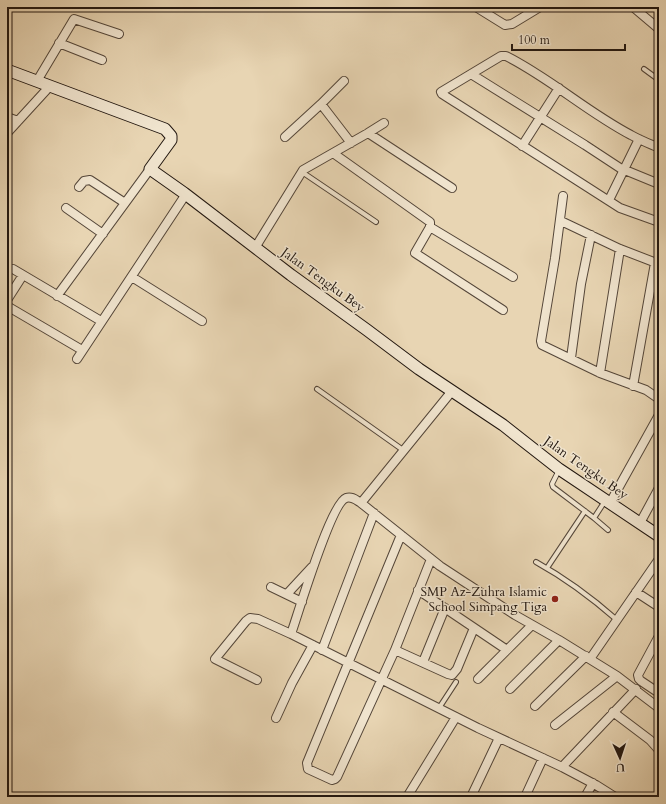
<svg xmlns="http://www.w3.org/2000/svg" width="666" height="804" font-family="Cardo,serif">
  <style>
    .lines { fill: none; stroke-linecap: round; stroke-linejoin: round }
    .service-casing { stroke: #544639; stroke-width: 6 }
    .minor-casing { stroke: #544639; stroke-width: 10 }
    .secondary-casing { stroke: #221710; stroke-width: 13 }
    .service { stroke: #f0e4ce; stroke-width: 4 }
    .minor { stroke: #f0e4ce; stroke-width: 8 }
    .secondary { stroke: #f0e4ce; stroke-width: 11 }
    .poi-dot { fill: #8f2418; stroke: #f0e4ce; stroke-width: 1.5 }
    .labels { text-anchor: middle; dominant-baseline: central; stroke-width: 3; stroke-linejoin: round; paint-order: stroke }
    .street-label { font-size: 13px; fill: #221710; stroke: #f0e4ce }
    .poi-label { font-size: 13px; fill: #221710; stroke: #f0e4ce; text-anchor: end }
  </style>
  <rect width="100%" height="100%" fill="#e8d5b3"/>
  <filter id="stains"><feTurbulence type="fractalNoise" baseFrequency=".005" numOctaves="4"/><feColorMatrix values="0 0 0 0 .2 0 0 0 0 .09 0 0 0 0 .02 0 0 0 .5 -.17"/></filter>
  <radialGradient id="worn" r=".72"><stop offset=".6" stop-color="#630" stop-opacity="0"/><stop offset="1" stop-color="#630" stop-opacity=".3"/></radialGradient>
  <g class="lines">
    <defs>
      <path id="service" d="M644 69 659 80
        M302 172 376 222
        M317 389 403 450
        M559 470 552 484 553 487 594 518 605 501
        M594 518 608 530
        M536 562C565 578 592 598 617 620
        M547 568 585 511
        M439 708 456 682"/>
      <path id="minor" d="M476 7 505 25 512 24 540 7
        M525 7 530 13
        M633 7 659 29
        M59 43 102 60
        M471 74 585 145 620 168 659 184
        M37 81 74 19 119 34
        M344 81 321 104 351 143
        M7 117 18 121
        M7 133 50 86
        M368 133 384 123
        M285 137 321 104
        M522 146 559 88
        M659 148C650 144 640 140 631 135 587 112 550 78 506 56H501L441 92 442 94 620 208 659 222
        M333 153 430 222V227L415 253 503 310
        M79 187 84 181 90 180 125 203
        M563 196 555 258 541 341 542 345 600 373 646 390 659 399
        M609 200 639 139
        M66 208 103 234
        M561 221 620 249 659 264
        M430 227 513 277
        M255 248 303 170 368 133 452 188
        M13 269 101 321
        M132 277 202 321
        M57 296 150 169
        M7 300 23 275
        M7 306 82 350
        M571 358 581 284 591 235
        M77 359 186 194
        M600 373 620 249
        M633 386 655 263
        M361 503 452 391
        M610 503 659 415
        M640 523 659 488
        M401 535 307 763 308 769 332 780 335 779 337 777 395 650 431 559
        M271 587 302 602
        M418 590 507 650
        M636 592 659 607
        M287 594 312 567
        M291 634C298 614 331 503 346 498 352 496 356 500 361 503L440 566 515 615 559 640
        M659 636 638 675 639 679 641 681 659 693
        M322 650 374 513
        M395 650 448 674 452 675 457 669 474 628
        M590 659 659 559
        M423 662 445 608
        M478 679 532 625
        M257 680 215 659 246 621 250 618 258 619 291 634 478 728 562 767 596 785 615 797
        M510 689 559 640 617 676 659 708
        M535 706 586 656
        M613 712 650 740 658 749
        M276 718 292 683 313 645
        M555 725 617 676
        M562 767 636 689
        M407 797 456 717
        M471 797 499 738
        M525 797 543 758
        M585 797 593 783"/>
      <path id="secondary" d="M7 70 165 129 171 136V140L150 169 184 193 291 275 367 330 419 369 503 425 559 469 659 536"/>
    </defs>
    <!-- service casing -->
    <use href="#service" class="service-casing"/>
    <!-- minor casing -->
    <use href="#minor" class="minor-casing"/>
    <!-- secondary casing -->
    <use href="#secondary" class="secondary-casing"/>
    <!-- service -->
    <use href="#service" class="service"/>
    <!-- minor -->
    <use href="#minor" class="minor"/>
    <!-- secondary -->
    <use href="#secondary" class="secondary"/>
  </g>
  <!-- markers -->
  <circle class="poi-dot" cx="555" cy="599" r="4"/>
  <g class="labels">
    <!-- street labels -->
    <g class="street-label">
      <text transform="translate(323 280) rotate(36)">Jalan Tengku Bey</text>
      <text transform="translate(586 468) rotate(35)">Jalan Tengku Bey</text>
    </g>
    <!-- poi labels -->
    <g class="poi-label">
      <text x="547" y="592">SMP Az-Zuhra Islamic<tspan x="547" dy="15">School Simpang Tiga</tspan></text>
    </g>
  </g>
  <!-- margin -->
  <rect width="666" height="804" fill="none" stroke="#e8d5b3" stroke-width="24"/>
  <rect x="8" y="8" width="650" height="788" fill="none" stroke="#221710" stroke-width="2"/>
  <rect x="12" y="12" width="642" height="780" fill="none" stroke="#221710"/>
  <!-- north arrow -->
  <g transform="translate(620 758) rotate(177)" stroke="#f0e4ce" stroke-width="3" paint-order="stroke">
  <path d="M0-3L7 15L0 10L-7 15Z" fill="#221710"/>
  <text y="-6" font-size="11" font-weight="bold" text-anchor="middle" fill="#221710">U</text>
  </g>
  <!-- scale -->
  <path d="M512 44v6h113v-6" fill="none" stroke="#221710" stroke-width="2"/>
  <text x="518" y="44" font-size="12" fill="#221710" stroke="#f0e4ce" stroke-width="3" paint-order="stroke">100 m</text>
  <rect width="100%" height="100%" filter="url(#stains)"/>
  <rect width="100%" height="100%" fill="url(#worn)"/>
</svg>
